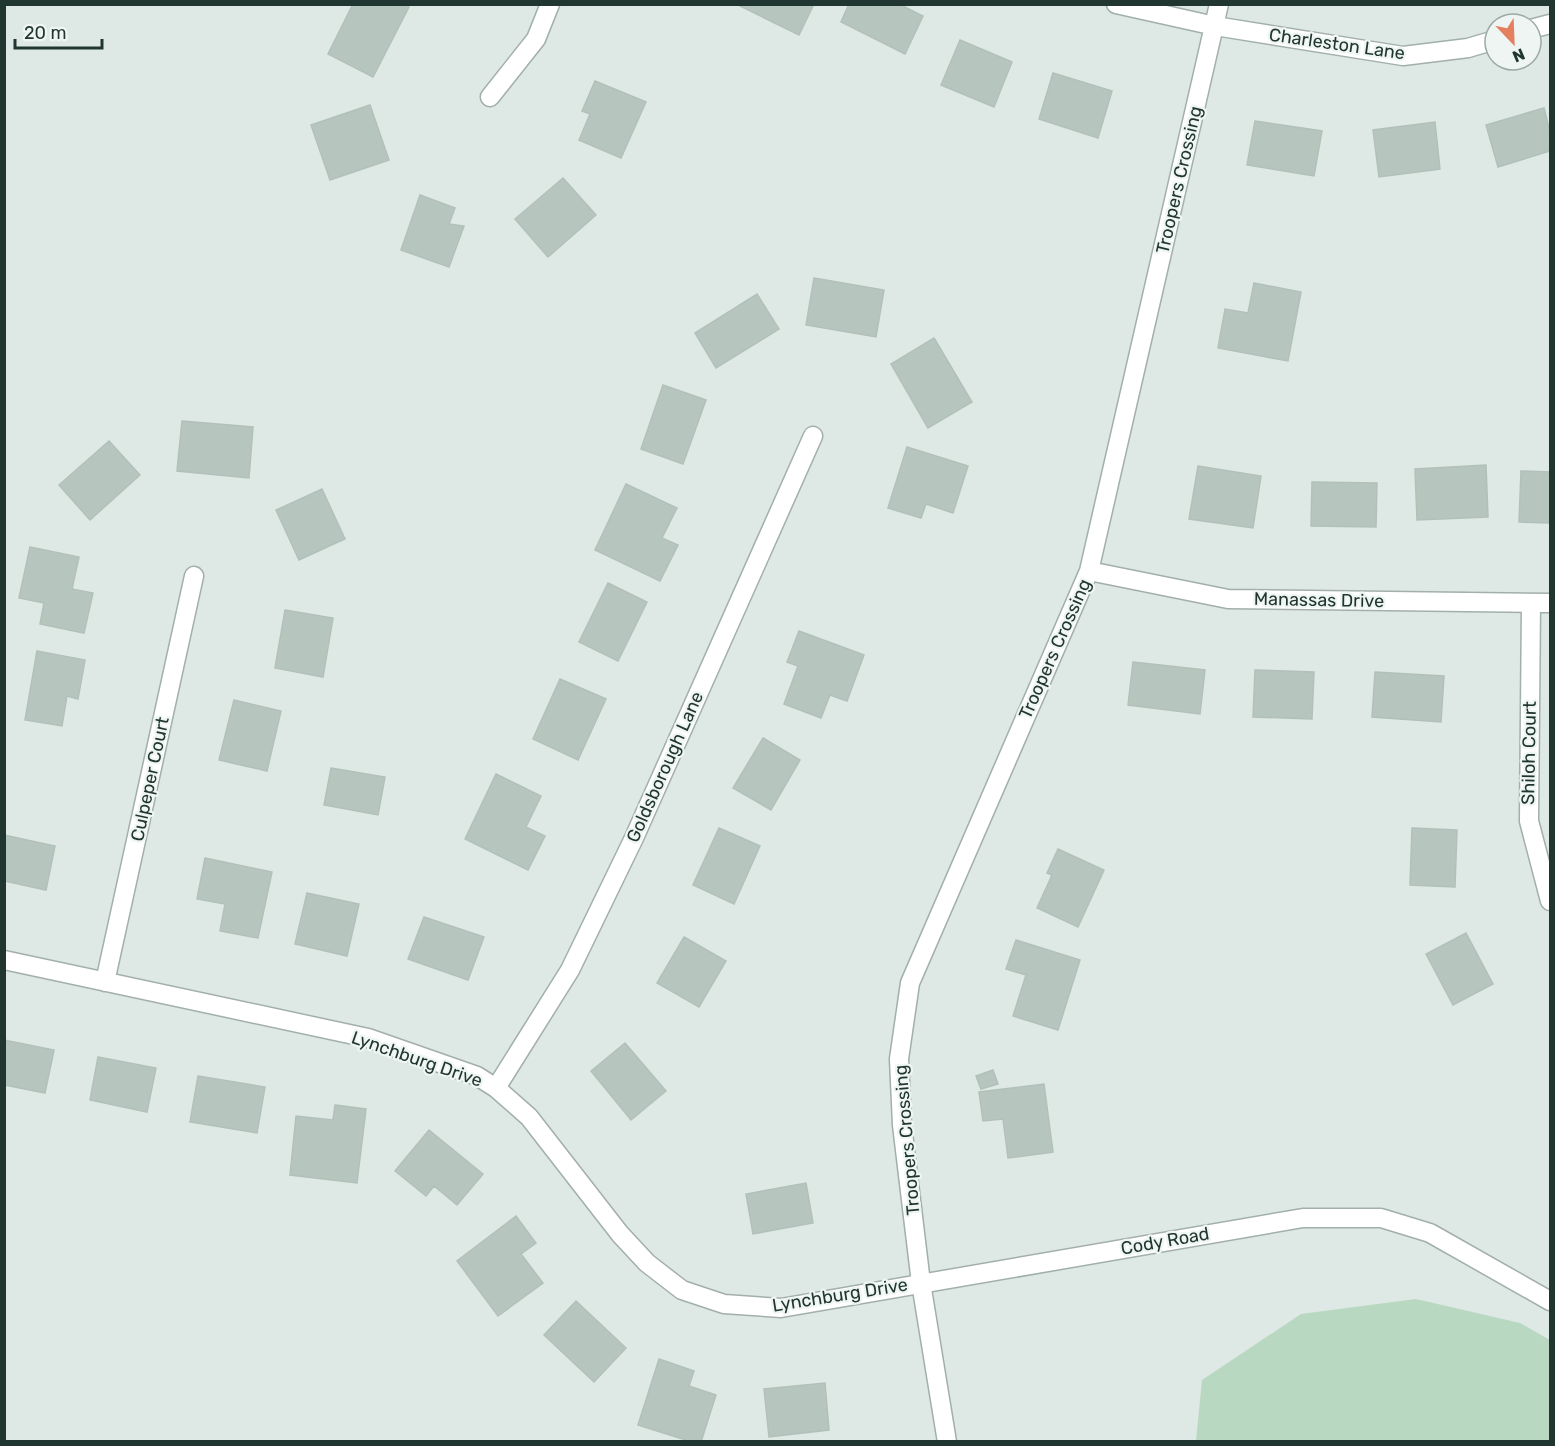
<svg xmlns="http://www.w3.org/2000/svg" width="1555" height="1446" font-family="Rubik,sans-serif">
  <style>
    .green { fill: #b9d8c1 }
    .building { fill: #b7c5bf; stroke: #b1c1ba; stroke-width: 1.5 }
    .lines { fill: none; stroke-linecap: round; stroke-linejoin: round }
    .minor-casing { stroke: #a2afaa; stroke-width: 21 }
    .minor { stroke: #fff; stroke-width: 18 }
    .labels { text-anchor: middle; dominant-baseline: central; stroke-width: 4.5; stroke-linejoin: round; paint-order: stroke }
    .street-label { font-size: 18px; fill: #213630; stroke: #eef5f2 }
  </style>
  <rect width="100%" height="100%" fill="#dee8e4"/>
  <!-- green -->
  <path class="green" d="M1416 1299 1520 1323 1550 1340V1441H1196L1202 1380 1301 1314Z"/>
  <!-- building -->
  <path class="building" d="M353 4H404L409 7 373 77 328 54Z
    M736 4H814L799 35Z
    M849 4H899L923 16 905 54 841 22Z
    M960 40 1012 62 994 107 941 85Z
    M1053 73 1112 91 1098 138 1039 119Z
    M595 81 646 102 621 158 579 140 590 114 582 111Z
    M370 105 389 160 330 180 311 125Z
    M1544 108 1550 132V151L1498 167 1486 125Z
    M1255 121 1322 131 1314 176 1247 165Z
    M1435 122 1440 169 1379 177 1373 130Z
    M563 178 596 215 548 257 515 219Z
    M420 195 455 208 449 224 464 226 449 267 401 250Z
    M814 278 884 290 876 337 806 325Z
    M1254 283 1301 292 1288 361 1218 348 1225 309 1248 313Z
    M757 294 779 329 716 368 695 333Z
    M934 338 972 402 928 428 891 364Z
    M663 385 706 400 683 464 641 449Z
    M182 421 253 427 249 478 177 471Z
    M109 441 140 475 90 520 59 485Z
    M907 447 968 466 953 513 926 504 921 518 888 508Z
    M1486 465 1488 517 1417 520 1415 469Z
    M1198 466 1261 476 1253 528 1189 519Z
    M1521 471 1550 472V523L1519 522Z
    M1312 482 1377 483 1376 527 1311 526Z
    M626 484 677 508 662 538 678 545 660 581 595 550Z
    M322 489 345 539 299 560 276 510Z
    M30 547 79 557 72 589 93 593 84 633 40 624 44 603 19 598Z
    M608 583 647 602 618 661 579 642Z
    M285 610 333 618 323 677 275 668Z
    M799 631 864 655 847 701 830 695 821 718 784 704 798 666 787 662Z
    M37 651 85 660 78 699 67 696 62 726 25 720Z
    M1133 662 1205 670 1200 714 1128 705Z
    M1255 670 1314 672 1312 719 1253 717Z
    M1375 672 1444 676 1441 722 1372 717Z
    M560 679 606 699 578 760 533 739Z
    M234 700 281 711 267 771 219 760Z
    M763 738 800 760 771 810 733 788Z
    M331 768 385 777 378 815 324 805Z
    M496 774 541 796 526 827 545 836 528 870 465 839Z
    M719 828 760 846 734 904 693 885Z
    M1412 828 1457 830 1455 887 1410 885Z
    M4 835 55 846 46 890 4 881Z
    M1058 849 1104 870 1078 927 1037 908 1052 875 1047 873Z
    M205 858 272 872 258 938 220 931 225 904 197 899Z
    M307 893 359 904 347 956 295 944Z
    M424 917 484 937 468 980 408 959Z
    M1466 933 1493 984 1453 1005 1426 954Z
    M684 937 726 961 699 1007 657 983Z
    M1016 940 1080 960 1058 1030 1013 1016 1026 975 1006 969Z
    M4 1040 54 1050 45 1093 4 1085Z
    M625 1043 666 1091 631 1120 591 1071Z
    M98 1057 156 1068 147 1112 90 1100Z
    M993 1070 998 1084 981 1089 976 1076Z
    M198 1076 265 1087 257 1133 190 1122Z
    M1044 1084 1053 1152 1008 1158 1003 1119 983 1121 979 1092Z
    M335 1105 366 1109 357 1183 290 1175 296 1116 333 1120Z
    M429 1130 483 1174 457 1205 434 1186 426 1196 395 1171Z
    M806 1183 813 1223 753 1234 746 1194Z
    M516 1216 536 1243 521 1254 543 1283 498 1316 457 1261Z
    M576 1301 626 1348 594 1382 544 1335Z
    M659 1359 694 1371 689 1386 716 1395 701 1442H692L638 1425Z
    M825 1383 829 1430 769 1437 764 1389Z"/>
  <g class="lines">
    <defs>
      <path id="minor" d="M1116 4 1215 26 1403 56 1468 48 1495 40
        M1531 29 1550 24
        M490 97 536 39 550 4
        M1089 571 1228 599 1550 603
        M1531 603 1529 821 1550 901
        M4 960 368 1038 477 1076 496 1088 529 1117 620 1234 647 1263 682 1290 724 1304 781 1308 1303 1218H1381L1430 1233 1550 1301
        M105 982 194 576
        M496 1088 570 970 634 838 813 436
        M947 1442 921 1283 902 1125 899 1059 910 983 1089 571 1219 4"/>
    </defs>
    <!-- minor casing -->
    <use href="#minor" class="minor-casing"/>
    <!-- minor -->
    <use href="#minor" class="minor"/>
  </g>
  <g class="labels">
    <!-- street labels -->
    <g class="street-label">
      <text transform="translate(1337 44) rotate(8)">Charleston Lane</text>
      <text transform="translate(1179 180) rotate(-77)">Troopers Crossing</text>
      <text transform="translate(1319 600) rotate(1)">Manassas Drive</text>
      <text transform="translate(1055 649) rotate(-66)">Troopers Crossing</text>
      <text transform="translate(1529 753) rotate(-89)">Shiloh Court</text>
      <text transform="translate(665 767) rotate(-66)">Goldsborough Lane</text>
      <text transform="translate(150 779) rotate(-78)">Culpeper Court</text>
      <text transform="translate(417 1059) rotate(19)">Lynchburg Drive</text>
      <text transform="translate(907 1140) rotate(-95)">Troopers Crossing</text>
      <text transform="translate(1165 1241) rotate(-10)">Cody Road</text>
      <text transform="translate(840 1295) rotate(-9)">Lynchburg Drive</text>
    </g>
  </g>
  <!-- border -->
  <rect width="1555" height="1446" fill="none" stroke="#213630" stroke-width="12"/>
  <!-- north arrow -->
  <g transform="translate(1513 42) rotate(157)"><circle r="28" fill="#eef5f2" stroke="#9ca9a4" stroke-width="1.5"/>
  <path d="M0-4.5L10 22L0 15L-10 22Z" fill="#e47f60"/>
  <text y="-9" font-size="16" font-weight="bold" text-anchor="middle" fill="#213630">N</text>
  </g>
  <!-- scale -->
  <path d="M15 39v9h87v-9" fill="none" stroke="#213630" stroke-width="3"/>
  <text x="24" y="39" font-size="18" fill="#213630" stroke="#eef5f2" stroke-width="4.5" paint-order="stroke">20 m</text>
</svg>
